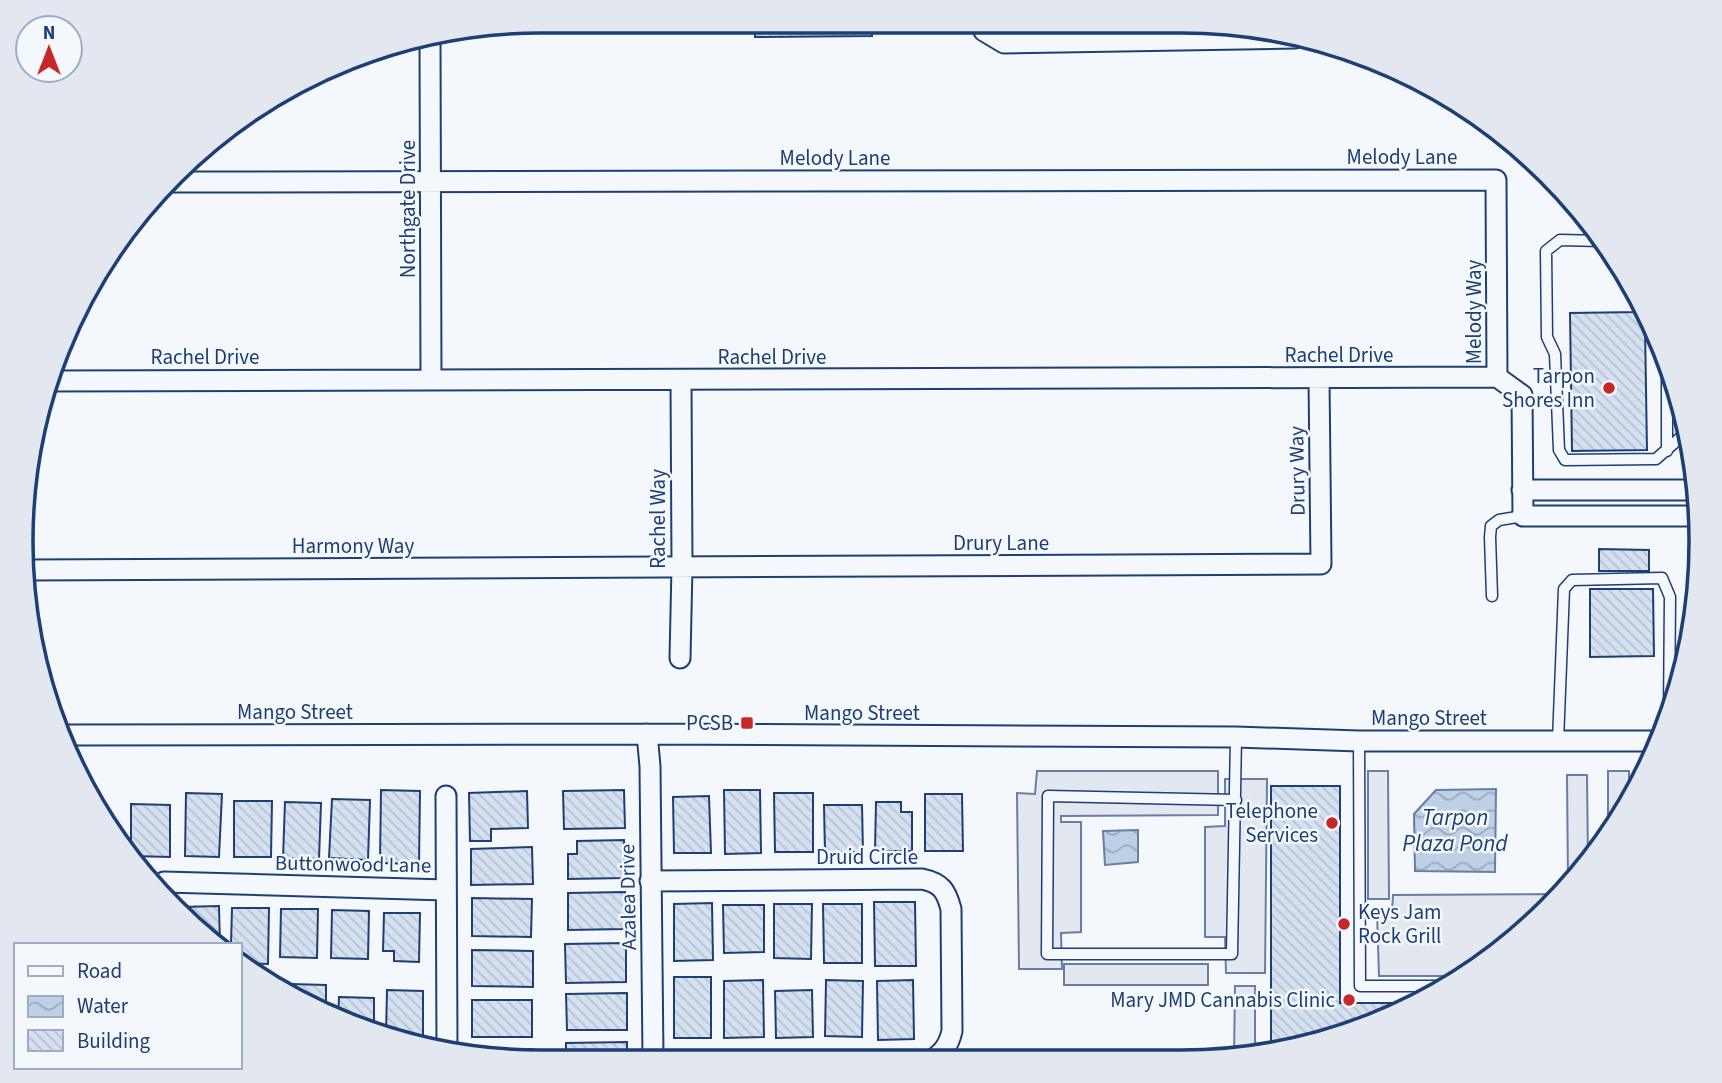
<svg xmlns="http://www.w3.org/2000/svg" width="1722" height="1083" font-family="'Source Sans 3',sans-serif">
  <style>
    .parking { fill: #e3e8f0; stroke: #687fa3; stroke-width: 2 }
    .water { fill: url(#water-waves); stroke: #687fa3; stroke-width: 2 }
    .building { fill: url(#building-back-hatch); stroke: #1d3f73; stroke-width: 2 }
    .lines { fill: none; stroke-linecap: round; stroke-linejoin: round }
    .service-casing { stroke: #1d3f73; stroke-width: 13 }
    .minor-casing { stroke: #1d3f73; stroke-width: 23 }
    .service { stroke: #f4f7fb; stroke-width: 10 }
    .minor { stroke: #f4f7fb; stroke-width: 19 }
    .poi-dot { fill: #c62828; stroke: #f4f7fb; stroke-width: 2.5 }
    .labels { text-anchor: middle; dominant-baseline: central; stroke-width: 5; stroke-linejoin: round; paint-order: stroke }
    .street-label { font-size: 21px; fill: #1d3f73; stroke: #f4f7fb }
    .poi-label { font-size: 21px; fill: #1d3f73; stroke: #f4f7fb; text-anchor: end }
    .water-label { font-size: 23px; font-style: italic; fill: #1d3f73; stroke: #f4f7fb }
    .rim { fill: none; stroke: #1d3f73; stroke-width: 3.5 }
  </style>
  <defs>
    <pattern id="water-waves" width="16" height="10" patternUnits="userSpaceOnUse" patternTransform="scale(1.75)"><rect width="16" height="10" fill="#bed0e5"/><path d="M0 5q4-4 8 0t8 0" fill="none" stroke="#9aaabe"/></pattern>
    <pattern id="building-back-hatch" width="6" height="6" patternUnits="userSpaceOnUse" patternTransform="scale(1.75)"><rect width="6" height="6" fill="#d5e0f0"/><path d="M-1 5l2 2M0 0l6 6M5-1l2 2" fill="none" stroke="#b6c1d1"/></pattern>
  </defs>
  <rect width="100%" height="100%" fill="#f4f7fb"/>
  <!-- parking -->
  <path class="parking" d="M1037 771H1218V815L1061 816V822H1081V932L1061 933 1062 969H1019L1017 793 1035 794Z
    M1368 771H1388L1389 899H1368Z
    M1608 771H1629V802L1608 835Z
    M1567 775H1587L1588 864 1568 884Z
    M1225 779H1267L1265 973H1226L1225 937H1205V827L1225 826Z
    M1558 894 1498 954 1463 976H1379L1377 913H1392L1393 895Z
    M1064 964H1208V985H1064Z
    M1235 986H1255V1054L1234 1058Z"/>
  <!-- water -->
  <path class="water" d="M1496 789 1495 872 1415 871 1414 814 1436 790Z
    M1138 830V862L1105 865 1103 831Z"/>
  <!-- building -->
  <path class="building" d="M677 22H717L716 30Z
    M755 22 872 23V36L755 37Z
    M1617 261 1631 282 1651 324 1645 327 1647 450 1572 451 1570 313 1639 312 1611 265Z
    M1599 549 1649 550V571H1599Z
    M1590 589H1653L1654 656 1590 657Z
    M1271 786H1340V1003H1419L1411 1008 1316 1044 1271 1052Z
    M381 790 420 791 419 864 380 863Z
    M624 790 625 828 564 829 563 791Z
    M724 790H760L761 853 725 854Z
    M527 791 528 828 491 829V841H470L469 793Z
    M186 793 222 794 219 857 185 856Z
    M774 793H813V852H775Z
    M925 794H962L963 851H925Z
    M709 796 711 853H674L673 797Z
    M332 799 370 800 368 860 329 858Z
    M234 801H272L271 857H234Z
    M285 802 321 803 319 859 283 858Z
    M876 802H901V812H912V851H875Z
    M131 804 170 805V857L133 856 131 854Z
    M824 805H862L863 852H825Z
    M624 840 625 878 568 879V854H577V841Z
    M532 847 533 884 471 885V849Z
    M625 892V929L568 930V893Z
    M472 898 532 899 531 937 472 936Z
    M874 902H915L916 966H875Z
    M712 903 713 960 674 961V904Z
    M774 904H812L811 959 774 958Z
    M823 904H862V963H824Z
    M723 905H764V952L724 953Z
    M219 906 220 945H215L181 907Z
    M232 908H269L268 964 240 963V945H231Z
    M281 909H318L317 958 280 957Z
    M332 910 369 911 368 959 331 958Z
    M384 913H420L419 962 394 961V951H383Z
    M626 943V982L566 983 565 944Z
    M472 950 533 951V987L472 986Z
    M674 977H711V1038H674Z
    M763 980 764 1037 724 1038V981Z
    M826 980 863 981 862 1037 825 1036Z
    M913 980 914 1039 878 1040 877 981Z
    M290 984 326 985V1013L290 992Z
    M387 990 423 991V1044L386 1034Z
    M812 990 813 1037 776 1038 775 991Z
    M627 993V1030H567L566 994Z
    M339 997 374 998V1031L338 1020Z
    M472 1000H532V1037H472Z
    M627 1042V1058H566V1043Z
    M472 1049H533V1058H474L472 1057Z"/>
  <g class="lines">
    <defs>
      <path id="service" d="M1602 241 1560 240 1546 251 1547 337 1555 354 1559 450 1565 460 1656 459 1681 437H1688
        M1667 360V451
        M1492 596 1490 537 1491 526 1499 520 1523 516
        M1359 741 1360 986H1446
        M1558 741 1564 589 1572 580 1662 578 1670 597 1669 714
        M1236 800 1048 796 1047 954H1232L1236 737"/>
      <path id="minor" d="M980 24 984 31 1004 43 1295 38
        M430 39 431 379
        M174 182 1496 180 1497 377
        M1497 377 1522 395 1523 516H1698
        M48 381 1497 377
        M1522 490H1697
        M25 570 1321 564 1319 378
        M680 658 682 567 681 380
        M647 734 650 766 653 1058
        M65 735 647 734 1236 737 1359 741H1659
        M446 796 447 1050
        M650 881 922 879C941 883 946 890 951 909L952 1031C949 1044 944 1052 932 1060
        M164 882 446 890"/>
    </defs>
    <!-- service casing -->
    <use href="#service" class="service-casing"/>
    <!-- minor casing -->
    <use href="#minor" class="minor-casing"/>
    <!-- service -->
    <use href="#service" class="service"/>
    <!-- minor -->
    <use href="#minor" class="minor"/>
  </g>
  <!-- markers -->
  <g class="poi-dot">
    <circle cx="1609" cy="388" r="7"/>
    <rect x="740" y="716" width="14" height="14" rx="3.5"/>
    <circle cx="1332" cy="823" r="7"/>
    <circle cx="1344" cy="924" r="7"/>
    <circle cx="1349" cy="1000" r="7"/>
  </g>
  <g class="labels">
    <!-- street labels -->
    <g class="street-label">
      <text x="1402" y="157">Melody Lane</text>
      <text x="835" y="158">Melody Lane</text>
      <text transform="translate(408 209) rotate(-90)">Northgate Drive</text>
      <text transform="translate(1474 312) rotate(-90)">Melody Way</text>
      <text x="1339" y="355">Rachel Drive</text>
      <text x="205" y="357">Rachel Drive</text>
      <text x="772" y="357">Rachel Drive</text>
      <text transform="translate(1297 471) rotate(-91)">Drury Way</text>
      <text transform="translate(658 519) rotate(-90)">Rachel Way</text>
      <text x="1001" y="543">Drury Lane</text>
      <text x="353" y="546">Harmony Way</text>
      <text x="295" y="712">Mango Street</text>
      <text x="862" y="713">Mango Street</text>
      <text x="1429" y="718">Mango Street</text>
      <text x="867" y="857">Druid Circle</text>
      <text transform="translate(353 864) rotate(1)">Buttonwood Lane</text>
      <text transform="translate(628 897) rotate(-91)">Azalea Drive</text>
    </g>
    <!-- poi labels -->
    <g class="poi-label">
      <text x="1595" y="376">Tarpon<tspan x="1595" dy="24">Shores Inn</tspan></text>
      <text x="733" y="723">PCSB</text>
      <text x="1318" y="811">Telephone<tspan x="1318" dy="24">Services</tspan></text>
      <text x="1358" y="912" text-anchor="start">Keys Jam<tspan x="1358" dy="24">Rock Grill</tspan></text>
      <text x="1335" y="1000">Mary JMD Cannabis Clinic</text>
    </g>
    <!-- water labels -->
    <g class="water-label">
      <text x="1455" y="817">Tarpon<tspan x="1455" dy="26">Plaza Pond</tspan></text>
    </g>
  </g>
  <!-- crop -->
  <path d="M0 0H1722V1083H0ZM541 33H1181A508 508 0 0 1 1689 541V542A508 508 0 0 1 1181 1050H541A508 508 0 0 1 33 542V541A508 508 0 0 1 541 33Z" fill="#e3e8f0" fill-rule="evenodd"/>
  <path class="rim" d="M541 33H1181A508 508 0 0 1 1689 541V542A508 508 0 0 1 1181 1050H541A508 508 0 0 1 33 542V541A508 508 0 0 1 541 33Z"/>
  <!-- legend -->
  <rect x="14" y="943" width="228" height="126" fill="#f4f7fb" stroke="#9eadc5" stroke-width="2"/>
  <rect x="28" y="966" width="35" height="10" fill="#f4f7fb" stroke="#9eadc5" stroke-width="2"/>
  <text x="77" y="978" font-size="21" fill="#1d3f73">Road</text>
  <rect x="28" y="996" width="35" height="21" fill="url(#water-waves)" stroke="#9eadc5" stroke-width="2"/>
  <text x="77" y="1013" font-size="21" fill="#1d3f73">Water</text>
  <rect x="28" y="1030" width="35" height="21" fill="url(#building-back-hatch)" stroke="#9eadc5" stroke-width="2"/>
  <text x="77" y="1048" font-size="21" fill="#1d3f73">Building</text>
  <!-- north arrow -->
  <g transform="translate(49 49)"><circle r="33" fill="#f4f7fb" stroke="#9eadc5" stroke-width="2"/>
  <path d="M0-5L12 26L0 18L-12 26Z" fill="#c62828"/>
  <text y="-10" font-size="19" font-weight="bold" text-anchor="middle" fill="#1d3f73">N</text>
  </g>
</svg>
